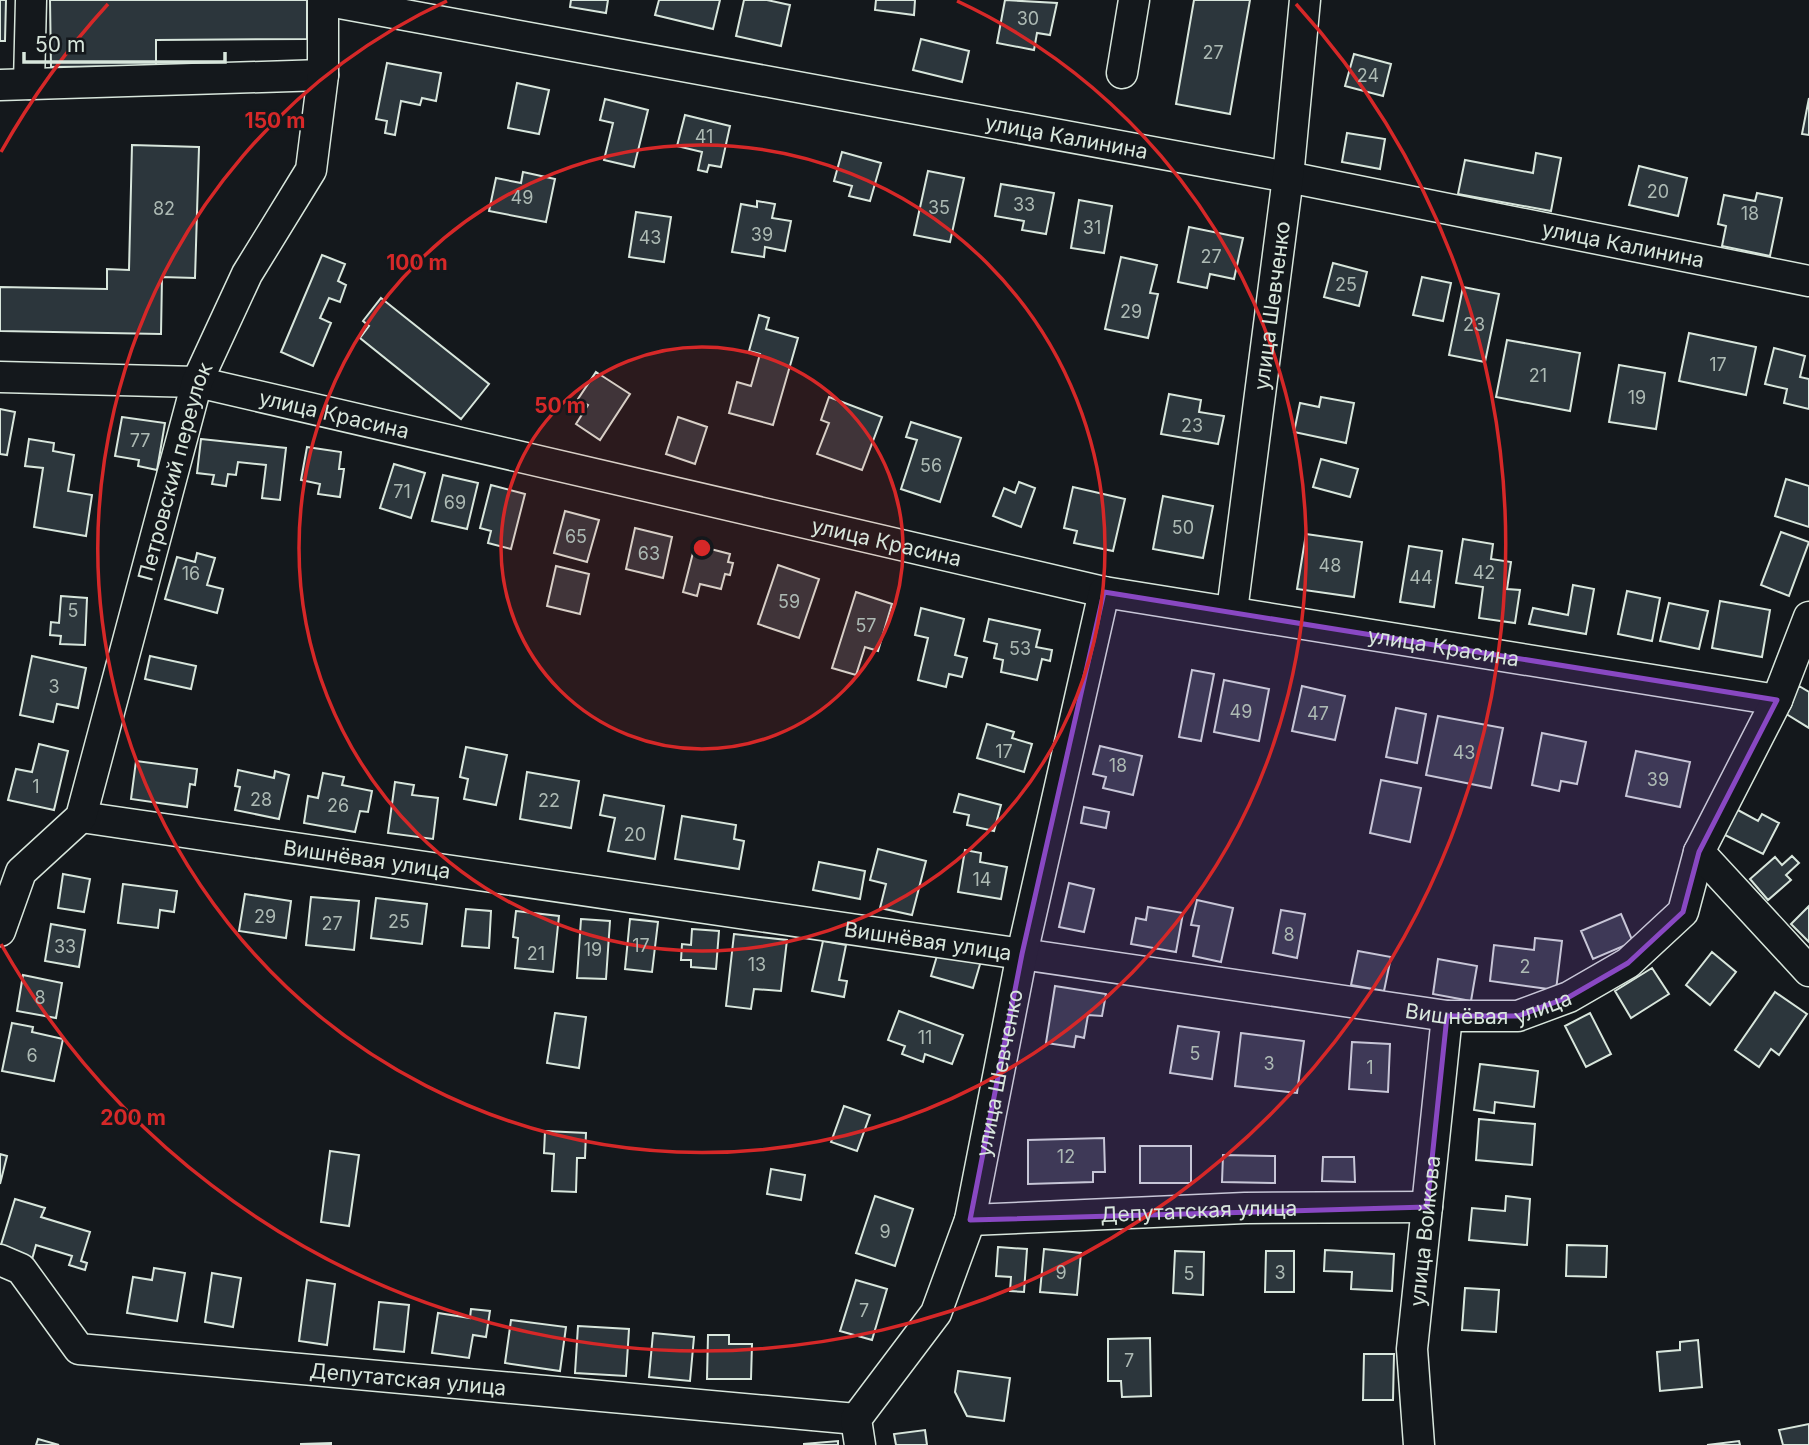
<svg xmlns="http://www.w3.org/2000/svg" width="1809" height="1445" font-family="Inter,sans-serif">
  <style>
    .building { fill: #2c363c; stroke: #d8e6dc; stroke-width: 2 }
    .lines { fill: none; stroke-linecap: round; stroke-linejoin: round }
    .minor-casing { stroke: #d8e6dc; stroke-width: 33 }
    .minor { stroke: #14181c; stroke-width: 30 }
    .marked { fill: #8948c3; fill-opacity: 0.2; stroke: #8948c3; stroke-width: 5; stroke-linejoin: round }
    .ring { fill: none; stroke: #d62828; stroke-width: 3.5 }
    .labels { text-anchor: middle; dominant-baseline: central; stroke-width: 5; stroke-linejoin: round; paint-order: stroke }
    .number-label { font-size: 18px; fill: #adbab4 }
    .street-label { font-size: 21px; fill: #d8e6dc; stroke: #14181c }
    .centre { fill: #d62828; stroke: #14181c; stroke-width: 3.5 }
    .ring-label { font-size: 21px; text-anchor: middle; font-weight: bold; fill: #d62828; stroke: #14181c; stroke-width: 5; stroke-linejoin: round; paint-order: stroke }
  </style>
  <rect width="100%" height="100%" fill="#14181c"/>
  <!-- building -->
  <path class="building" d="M0 0H6L5 41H0Z
    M50 0H307V39L156 40V66L51 67Z
    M571 0H608L606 13 570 7Z
    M659 0H720L713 29 655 15Z
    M744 0H767L790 5 781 46 736 36Z
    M876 0H915L914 15 875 10Z
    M1005 0 1057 3 1050 35 1037 33 1034 50 997 43Z
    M1194 0H1250L1230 114 1176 104Z
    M921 39 969 51 962 82 913 70Z
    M1354 54 1391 64 1383 96 1345 86Z
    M387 63 441 73 436 101 422 98 420 105 401 101 395 135 385 133 387 121 376 119Z
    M517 83 549 90 539 134 508 128Z
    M1809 98V135L1802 134Z
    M605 99 648 110 634 167 604 160 613 123 600 120Z
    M685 115 730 126 721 167 709 165 707 172 698 170 702 152 677 146Z
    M1347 133 1385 139 1380 169 1342 162Z
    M132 145 199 147 195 278 162 277 161 334 0 331V287L107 289V269L129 270Z
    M842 152 881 163 870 201 849 196 852 186 834 181Z
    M1536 153 1561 158 1551 211 1458 194 1465 160 1533 173Z
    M1639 166 1687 178 1678 216 1629 205Z
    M928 171 964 178 950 242 914 235Z
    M523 172 555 179 546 222 489 211 496 178 521 183Z
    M1001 184 1054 193 1046 234 1022 230 1024 221 995 216Z
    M1757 193 1782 198 1770 256 1722 246 1726 226 1718 224 1724 195 1755 201Z
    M1079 200 1112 206 1104 253 1071 248Z
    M757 201 775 204 772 218 791 221 785 251 765 247 764 257 732 252 741 204 757 207Z
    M636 212 671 217 664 262 629 257Z
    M1189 227 1243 238 1234 279 1210 274 1207 288 1178 282Z
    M322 255 345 264 338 281 346 285 340 302 329 298 320 318 331 323 313 366 281 352Z
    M1121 257 1157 265 1150 293 1158 294 1148 338 1105 329Z
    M1333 263 1367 272 1359 306 1324 297Z
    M1422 277 1451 283 1443 321 1413 315Z
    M1463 287 1499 294 1485 362 1449 355Z
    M381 298 489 384 461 419 360 338 369 326 363 321Z
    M759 315 769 318 766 329 798 338 773 425 729 413 737 382 751 386 760 354 749 351Z
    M1689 333 1756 347 1746 395 1679 381Z
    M1507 340 1580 353 1570 411 1496 397Z
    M1774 348 1805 356 1800 377 1809 379V409L1784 403 1787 389 1765 384Z
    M1619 365 1665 373 1656 429 1609 422Z
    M596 372 630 394 600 440 576 424 588 405 578 399Z
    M1169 394 1201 400 1199 412 1224 416 1218 444 1161 434Z
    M829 397 882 417 862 470 817 454 829 423 821 420Z
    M1321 397 1354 403 1346 443 1294 432 1300 403 1319 407Z
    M0 409 15 412 7 455 0 454Z
    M122 417 165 423 157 470 138 466 139 460 115 456Z
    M678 417 707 427 695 464 666 454Z
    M911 422 961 438 940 502 901 489 917 440 906 437Z
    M29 439 54 443 53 451 74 455 68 491 92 495 86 536 34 527 43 468 25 466Z
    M201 439 286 448 280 500 262 498 266 465 238 462 236 475 228 474 226 486 212 484 214 475 197 473Z
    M307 447 341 452 339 469H344L340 497 318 494 320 484 301 480Z
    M1321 459 1358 469 1350 497 1313 487Z
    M394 464 425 473 411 518 380 508Z
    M443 475 478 483 467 529 432 521Z
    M1786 479 1809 486V527L1775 516Z
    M1019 482 1035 488 1021 527 993 516 1004 488 1015 493Z
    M491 485 525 494 511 549 488 543 491 531 480 528Z
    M1073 487 1125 499 1113 551 1074 543 1077 531 1064 528Z
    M1163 496 1213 506 1203 558 1153 549Z
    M565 511 599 520 587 562 554 553Z
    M635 528 672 537 663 578 626 569Z
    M1781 532 1809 542 1789 596 1761 585Z
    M1306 534 1362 542 1354 597 1297 589Z
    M1463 539 1493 544 1491 559 1511 562 1507 589 1520 590 1515 623 1479 618 1483 587 1456 583Z
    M695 545 730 554 728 562 733 563 730 575 725 574 721 589 700 584 697 596 683 592Z
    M1409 546 1442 551 1434 607 1400 602Z
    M197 553 215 558 207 585 223 589 217 613 165 599 177 557 195 562Z
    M778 565 819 579 799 638 758 624Z
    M556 566 589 574 580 614 547 606Z
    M1573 585 1594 589 1586 634 1529 624 1533 608 1568 615Z
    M1627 591 1660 598 1652 641 1618 634Z
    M856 592 892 604 878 651 865 647 856 675 832 668Z
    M61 596 87 598 85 645 60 644 61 636 50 635 51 622 59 623Z
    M1720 601 1770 610 1762 657 1712 648Z
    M1669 603 1708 611 1699 649 1660 641Z
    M921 608 964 619 955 655 967 658 962 677 949 674 946 687 918 680 928 638 915 635Z
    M989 619 1040 630 1036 647 1052 650 1050 661 1042 659 1037 680 1001 672 1003 660 994 658 997 644 984 641Z
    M32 656 86 668 78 708 57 704 53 722 20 715Z
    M150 656 196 666 191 689 145 679Z
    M1192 670 1214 674 1201 741 1179 737Z
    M1224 680 1269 689 1259 741 1214 732Z
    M1302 686 1345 696 1335 740 1292 731Z
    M1799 686 1809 692V728L1783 712Z
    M1396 708 1426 714 1417 763 1386 757Z
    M1438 716 1503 728 1491 788 1426 775Z
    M987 724 1014 732 1012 738 1032 744 1024 772 977 758Z
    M1542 733 1586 742 1577 784 1561 781 1559 791 1532 785Z
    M39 744 68 751 54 810 8 800 16 769 32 772Z
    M1100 746 1142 756 1133 795 1103 788 1106 777 1093 774Z
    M466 747 507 755 496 805 464 799 468 779 460 777Z
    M1636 751 1690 762 1680 807 1626 796Z
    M136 761 197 769 195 785 190 784 187 807 131 799Z
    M238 770 274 778 275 771 289 775 279 819 235 810 240 787 235 786Z
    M527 772 579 781 571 828 520 819Z
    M323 773 344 777 342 785 372 791 368 812 360 811 355 832 304 823 308 796 318 798Z
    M1381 780 1421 788 1410 842 1370 833Z
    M395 782 414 785 412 795 438 798 433 839 388 833Z
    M959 794 1001 805 994 831 967 825 969 815 954 812Z
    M604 795 664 806 655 859 608 851 615 818 600 815Z
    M1084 807 1109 812 1106 828 1081 823Z
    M1736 809 1758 821 1762 814 1779 823 1763 854 1723 834Z
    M682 816 736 825 734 839 744 841 739 869 675 859Z
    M878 849 926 861 912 915 880 908 886 884 870 880Z
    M965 850 981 853 980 862 1007 867 1001 899 958 892Z
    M1792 856 1799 863 1786 875 1791 880 1768 900 1750 879 1775 857 1782 865Z
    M819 862 865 871 860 899 813 890Z
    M63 874 90 879 84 912 58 908Z
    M1069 883 1094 889 1084 932 1059 927Z
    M123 884 177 891 174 912 160 910 158 928 118 923Z
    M245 894 291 901 286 938 239 931Z
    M311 897 359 901 354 950 306 945Z
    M376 898 427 904 422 944 371 938Z
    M1197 900 1233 908 1221 962 1193 956 1199 926 1191 925Z
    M1809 906V942L1791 924Z
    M1148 907 1183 913 1176 952 1131 944 1136 918 1146 920Z
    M466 909 491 911 489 948 462 946Z
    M1281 910 1305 914 1297 958 1273 953Z
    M516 911 559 916 553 972 515 968 518 938 513 937Z
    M1621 914 1633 942 1593 959 1581 931Z
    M581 919 610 921 606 979 577 978Z
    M630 919 658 922 652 972 625 969Z
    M51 924 85 930 79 967 45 961Z
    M692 929 719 931 716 969 691 967V960H681L682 944 691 945Z
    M734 934 787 940 781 991 754 989 751 1009 726 1006Z
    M1535 938 1562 941 1556 990 1490 981 1494 945 1534 950Z
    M823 941 846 945 839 980 847 981 844 997 812 991Z
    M939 949 981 961 973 988 931 976Z
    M1358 951 1391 957 1384 991 1351 985Z
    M1712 952 1736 972 1710 1005 1686 985Z
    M1438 959 1477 966 1471 1001 1433 994Z
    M1652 968 1669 994 1631 1018 1615 991Z
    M23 975 62 983 56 1018 17 1011Z
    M1055 986 1106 994 1102 1016 1088 1015 1084 1038 1076 1036 1074 1047 1046 1043Z
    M1775 992 1807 1014 1779 1055 1771 1049 1759 1067 1735 1050Z
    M899 1011 963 1035 952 1064 925 1054 923 1062 902 1054 905 1046 888 1040Z
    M555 1013 586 1017 579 1068 547 1063Z
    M1590 1013 1611 1054 1586 1067 1565 1026Z
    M12 1023 33 1027 32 1032 63 1039 54 1081 2 1071Z
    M1178 1026 1219 1032 1212 1079 1170 1073Z
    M1241 1033 1304 1041 1297 1093 1235 1086Z
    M1352 1042 1390 1044 1388 1092 1349 1089Z
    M1480 1064 1538 1071 1534 1107 1495 1102 1494 1113 1474 1110Z
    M844 1106 870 1115 857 1151 831 1142Z
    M1479 1119 1535 1124 1532 1165 1476 1160Z
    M545 1131 586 1133 585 1158H577L576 1192 552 1191 554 1154 544 1153Z
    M1104 1138 1105 1172H1093V1182L1028 1184V1140Z
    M1140 1146H1191V1183H1140Z
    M330 1151 359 1155 349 1226 321 1222Z
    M0 1154 7 1156 0 1184Z
    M1223 1155 1275 1156V1183L1222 1182Z
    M1323 1157H1354L1355 1182 1322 1181Z
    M771 1169 805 1175 801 1200 767 1194Z
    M875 1196 913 1209 895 1266 856 1253Z
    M1506 1196 1530 1199 1527 1245 1469 1240 1472 1208 1505 1211Z
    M15 1199 45 1208 41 1217 90 1232 81 1261 87 1263 85 1270 69 1265 72 1256 36 1245 31 1263 0 1248Z
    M1567 1245 1607 1246 1606 1277 1566 1276Z
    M998 1247 1027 1249 1024 1292 1010 1291 1011 1277 996 1276Z
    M1044 1249 1081 1253 1077 1295 1040 1292Z
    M1325 1250 1394 1254 1392 1291 1351 1289 1352 1272 1324 1271Z
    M1175 1251 1204 1252 1203 1295 1173 1293Z
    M1266 1251H1294V1292H1265Z
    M154 1268 185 1273 177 1321 127 1313 133 1277 152 1280Z
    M212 1273 241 1278 233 1327 205 1322Z
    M307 1280 335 1284 327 1345 299 1341Z
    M856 1280 887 1289 872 1340 840 1331Z
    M1465 1288 1499 1290 1496 1332 1462 1330Z
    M379 1302 409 1305 404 1352 374 1349Z
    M471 1309 490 1311 486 1337 473 1335 469 1358 432 1353 438 1313 470 1318Z
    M511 1320 566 1327 560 1371 505 1363Z
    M578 1326 629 1329 626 1376 575 1373Z
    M653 1333 694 1337 690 1381 649 1377Z
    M708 1335H729V1344H752L751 1379H707Z
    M1150 1338 1151 1396 1122 1397 1121 1381H1108V1339Z
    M1698 1340 1702 1387 1660 1391 1657 1352 1680 1350V1342Z
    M1364 1354H1394L1393 1400H1363Z
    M958 1371 1010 1378 1004 1421 967 1416 955 1392Z
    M1809 1424V1445H1783L1779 1430Z
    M925 1430 927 1445H896L894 1434Z
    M38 1439 59 1445H36Z
    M838 1441V1445H804V1444Z
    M1739 1441 1740 1445H1707Z
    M331 1443V1445H301V1444Z"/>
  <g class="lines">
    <defs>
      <g id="minor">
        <path id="s1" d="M323 0 1288 177 1809 281"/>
        <path d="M1122 73 1134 0"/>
        <path d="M29 84 31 0"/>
        <path d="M0 85 323 75"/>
        <path id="s2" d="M0 377 197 382 1104 592 1777 700"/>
        <path id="s3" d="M1232 611 1288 177 1305 0"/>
        <path id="s4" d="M81 817 1447 1016H1518L1569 997 1628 963 1683 912 1699 852 1777 700 1809 617"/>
        <path d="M1699 852 1809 971"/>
        <path id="s5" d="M0 931 21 872 81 817 197 382 247 274 311 170 323 75V0"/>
        <path id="s6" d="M970 1220 1245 1208 1427 1207"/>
        <path id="s7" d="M0 1260 21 1269 79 1349 856 1419"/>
        <path id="s8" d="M860 1445 856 1419 936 1313 970 1220 1022 954 1104 592"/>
        <path id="s9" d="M1419 1445 1412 1349 1447 1016"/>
      </g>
    </defs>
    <!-- minor casing -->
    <use href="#minor" class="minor-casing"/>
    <!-- minor -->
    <use href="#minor" class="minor"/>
  </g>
  <!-- marked area -->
  <path class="marked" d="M1104 592 1777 700 1699 852 1683 912 1628 963 1569 997 1518 1016H1447L1427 1207 970 1220 1022 954Z"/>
  <!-- distance rings -->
  <circle cx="702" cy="548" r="201" fill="#d62828" fill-opacity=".12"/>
  <g class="ring">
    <circle cx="702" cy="548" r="201"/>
    <circle cx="702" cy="548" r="403"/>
    <path d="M957 1A604 604 0 1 1 447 1"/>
    <path d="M1 152A805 805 0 0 1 108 4M1296 4A805 805 0 1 1 1 944"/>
  </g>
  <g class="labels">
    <!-- number labels -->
    <g class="number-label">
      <text x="1028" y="18">30</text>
      <text x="1213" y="52">27</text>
      <text x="1368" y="75">24</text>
      <text x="704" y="136">41</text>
      <text x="1658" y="191">20</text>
      <text x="522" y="197">49</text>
      <text x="1024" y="204">33</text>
      <text x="939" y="207">35</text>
      <text x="164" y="208">82</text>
      <text x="1750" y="213">18</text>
      <text x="1092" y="227">31</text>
      <text x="762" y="234">39</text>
      <text x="650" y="237">43</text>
      <text x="1211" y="256">27</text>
      <text x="1346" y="284">25</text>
      <text x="1131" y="311">29</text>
      <text x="1474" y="324">23</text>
      <text x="1718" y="364">17</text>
      <text x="1538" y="375">21</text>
      <text x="1637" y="397">19</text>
      <text x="1192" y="425">23</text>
      <text x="140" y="440">77</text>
      <text x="931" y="465">56</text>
      <text x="402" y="491">71</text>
      <text x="455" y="502">69</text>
      <text x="1183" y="527">50</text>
      <text x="576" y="536">65</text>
      <text x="649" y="553">63</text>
      <text x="1330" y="565">48</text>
      <text x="1484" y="572">42</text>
      <text x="191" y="573">16</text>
      <text x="1421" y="577">44</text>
      <text x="789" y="601">59</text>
      <text x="73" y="610">5</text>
      <text x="866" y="625">57</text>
      <text x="1020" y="648">53</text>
      <text x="54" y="686">3</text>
      <text x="1241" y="711">49</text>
      <text x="1318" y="713">47</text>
      <text x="1004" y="751">17</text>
      <text x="1464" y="752">43</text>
      <text x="1118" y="765">18</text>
      <text x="1658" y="779">39</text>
      <text x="36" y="786">1</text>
      <text x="261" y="799">28</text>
      <text x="549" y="800">22</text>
      <text x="338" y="805">26</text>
      <text x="635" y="834">20</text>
      <text x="982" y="879">14</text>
      <text x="265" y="916">29</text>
      <text x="399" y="921">25</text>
      <text x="332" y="923">27</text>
      <text x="1289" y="934">8</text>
      <text x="641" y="945">17</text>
      <text x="65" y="946">33</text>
      <text x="593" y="949">19</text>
      <text x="536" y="953">21</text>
      <text x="757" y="964">13</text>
      <text x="1525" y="966">2</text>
      <text x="40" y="997">8</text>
      <text x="925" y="1037">11</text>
      <text x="1195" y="1053">5</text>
      <text x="32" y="1055">6</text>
      <text x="1269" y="1063">3</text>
      <text x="1370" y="1067">1</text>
      <text x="1066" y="1156">12</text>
      <text x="885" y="1231">9</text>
      <text x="1061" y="1272">9</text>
      <text x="1280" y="1272">3</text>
      <text x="1189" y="1273">5</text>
      <text x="864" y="1310">7</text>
      <text x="1129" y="1360">7</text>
    </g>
    <!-- street labels -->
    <g class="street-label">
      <text stroke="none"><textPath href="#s1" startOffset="756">улица Калинина</textPath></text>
      <text stroke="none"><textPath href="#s1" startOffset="1323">улица Калинина</textPath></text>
      <text stroke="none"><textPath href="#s3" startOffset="308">улица Шевченко</textPath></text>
      <text stroke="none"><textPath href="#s2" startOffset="338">улица Красина</textPath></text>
      <text stroke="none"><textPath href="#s5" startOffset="502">Петровский переулок</textPath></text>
      <text stroke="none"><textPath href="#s2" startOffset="905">улица Красина</textPath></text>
      <text stroke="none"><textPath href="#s2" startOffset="1472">улица Красина</textPath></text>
      <text stroke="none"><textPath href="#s4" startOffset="289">Вишнёвая улица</textPath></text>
      <text stroke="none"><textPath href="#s4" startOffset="856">Вишнёвая улица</textPath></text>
      <text stroke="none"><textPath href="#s4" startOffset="1423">Вишнёвая улица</textPath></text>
      <text stroke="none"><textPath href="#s8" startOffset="408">улица Шевченко</textPath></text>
      <text stroke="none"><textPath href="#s6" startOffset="229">Депутатская улица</textPath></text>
      <text stroke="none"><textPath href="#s9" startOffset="215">улица Войкова</textPath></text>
      <text stroke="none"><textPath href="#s7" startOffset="452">Депутатская улица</textPath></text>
    </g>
  </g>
  <circle cx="702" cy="548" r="10" class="centre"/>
  <g class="ring-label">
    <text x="275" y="128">150 m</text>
    <text x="417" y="270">100 m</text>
    <text x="560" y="413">50 m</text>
    <text x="133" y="1125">200 m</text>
  </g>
  <!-- scale -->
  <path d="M24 52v10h201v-10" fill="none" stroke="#d8e6dc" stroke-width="3.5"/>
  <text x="35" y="52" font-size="21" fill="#d8e6dc" stroke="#14181c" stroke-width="5" paint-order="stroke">50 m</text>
</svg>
